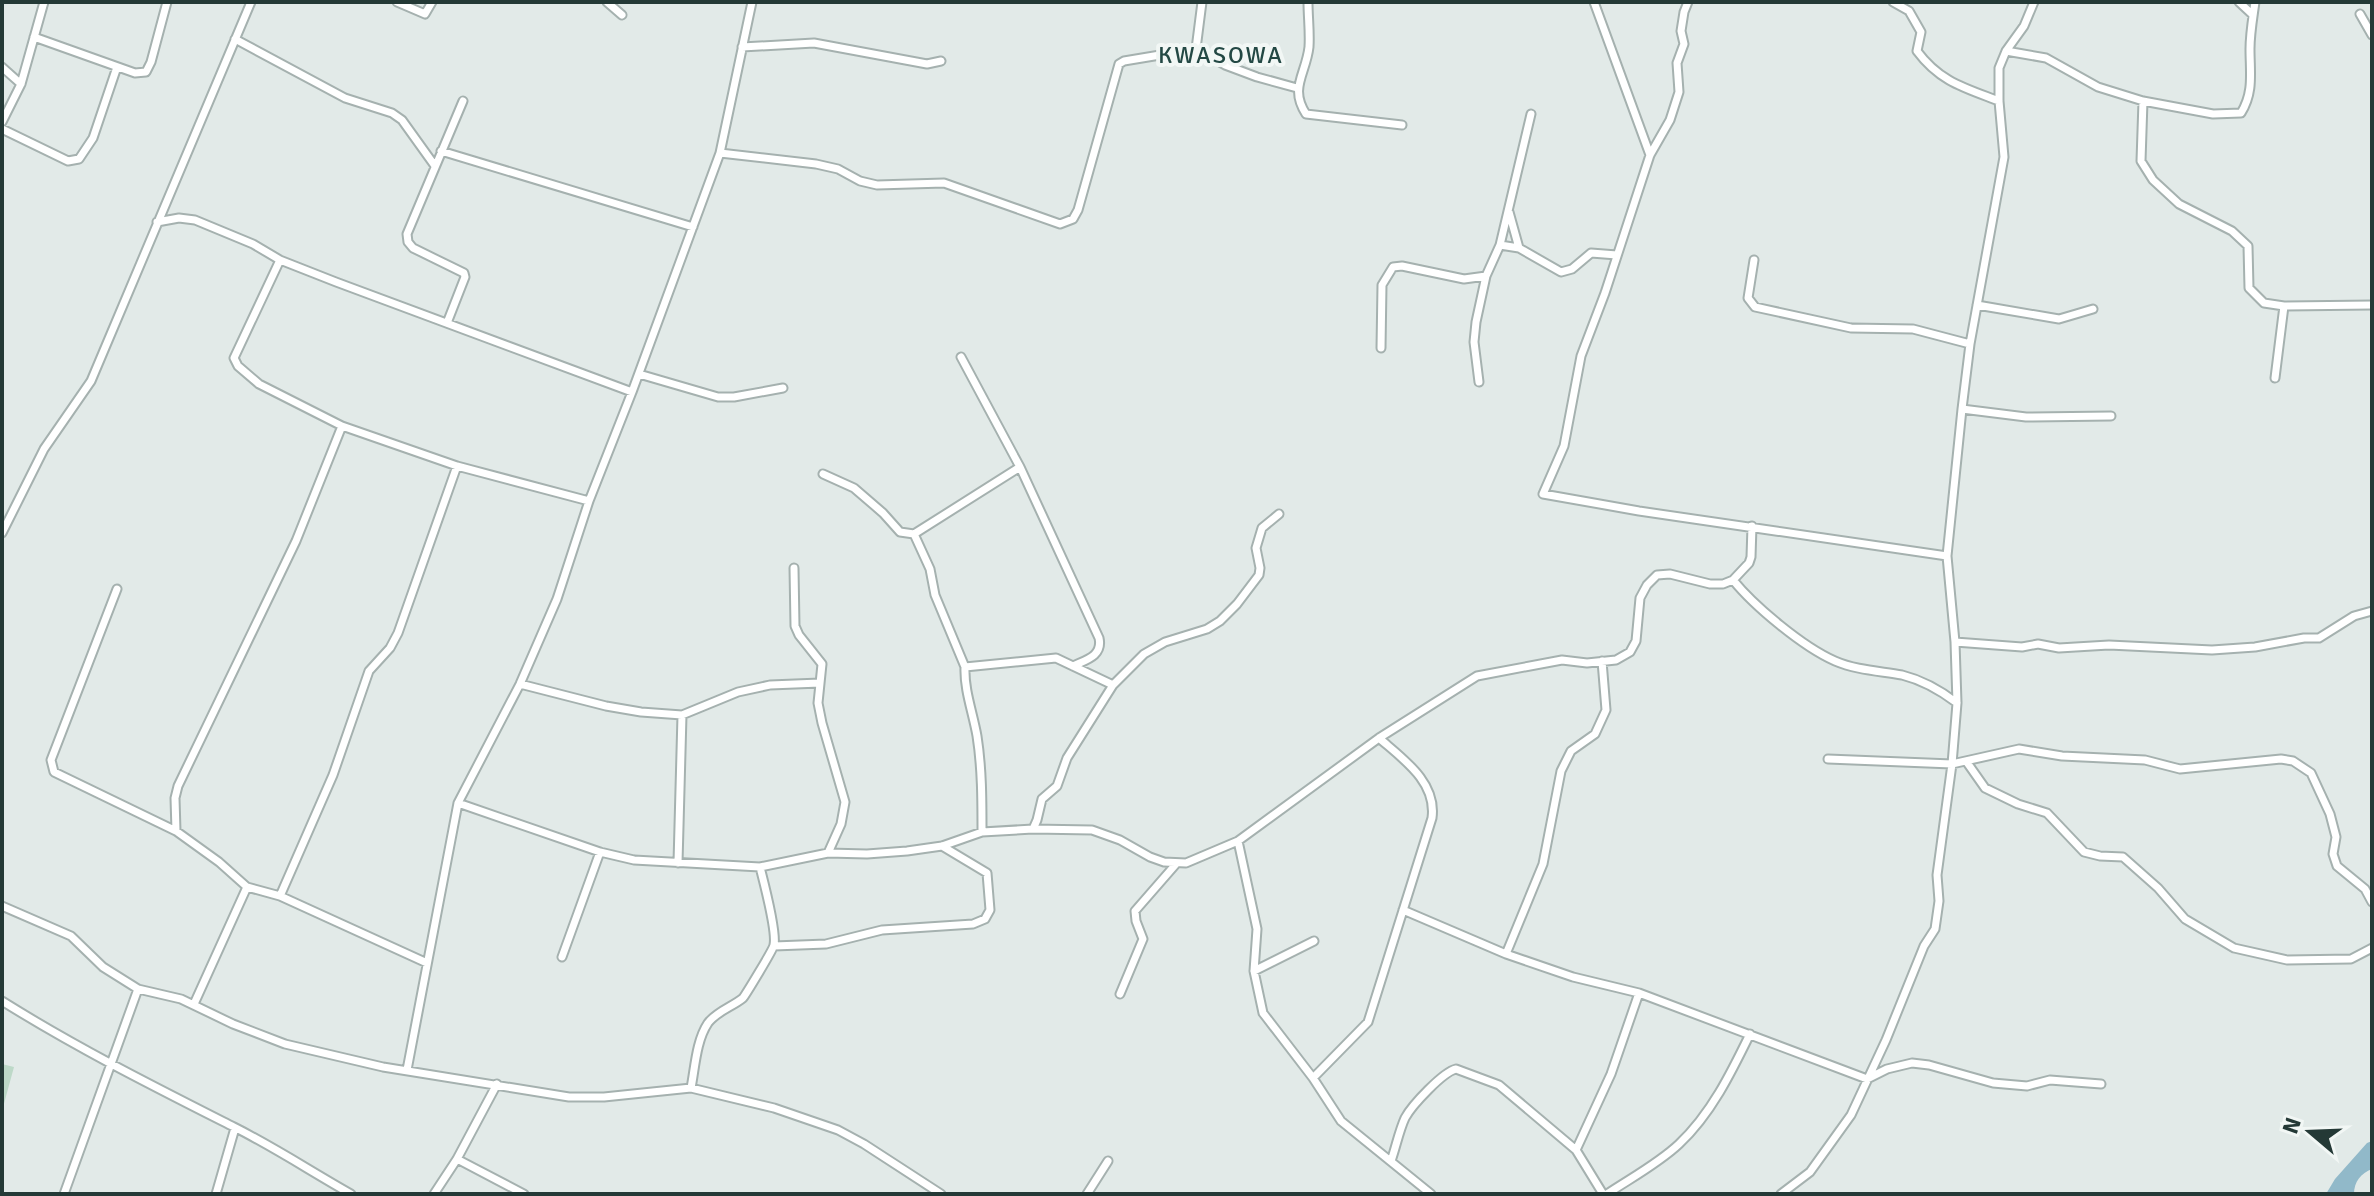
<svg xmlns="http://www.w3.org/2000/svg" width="2374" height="1196" font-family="Signika,sans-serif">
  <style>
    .green { fill: #bdd9c8 }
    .water { fill: #91b9c9 }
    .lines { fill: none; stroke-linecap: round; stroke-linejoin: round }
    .street-casing { stroke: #a5b1af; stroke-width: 11 }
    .street { stroke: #fff; stroke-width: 7 }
    .labels { text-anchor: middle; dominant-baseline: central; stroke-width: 8; stroke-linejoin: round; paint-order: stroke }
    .quarter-label { font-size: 24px; letter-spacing: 2px; fill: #234844; stroke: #f2f7f5 }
  </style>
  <rect width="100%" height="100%" fill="#e2eae8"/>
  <!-- green -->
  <path class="green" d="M2 1064 14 1067 2 1111Z"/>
  <!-- water -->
  <path class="water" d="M2372 1141V1169C2361 1173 2354 1182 2354 1194H2326L2335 1179 2367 1143Z"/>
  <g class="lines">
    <defs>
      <path id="street" d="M397 2 425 14 432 2
        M607 2 622 15
        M1308 2C1308 17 1310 32 1309 47 1306 74 1289 88 1306 114L1402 125
        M1594 2 1650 155
        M1688 2 1684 12 1681 31 1684 44 1677 63 1679 92 1670 120 1650 155 1605 293 1581 356 1564 446 1543 494 1639 511 1947 556
        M1893 2 1909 11 1921 32 1917 51C1940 82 1965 88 1999 101
        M2239 2 2253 15
        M2360 14 2372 35
        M34 37 135 73 146 72 151 62 167 2
        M235 39 345 98 392 113 402 120 435 166
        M742 47 814 43 927 64 941 61
        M1196 49 1202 2
        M2006 51 2046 58 2098 87 2143 101 2213 114 2241 113C2254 92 2250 73 2250 49 2250 33 2253 17 2255 2
        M2 67 21 84
        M2143 101 2141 161 2153 180 2179 204 2232 231 2248 246 2249 288 2264 303 2284 306 2275 378
        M2 122 21 84 44 2
        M2 129 68 161 79 159 93 138 117 67
        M441 151 693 227
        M720 153 816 164 838 169 860 181 877 185 944 183 1060 224 1073 219 1078 210 1119 64 1124 61 1196 49 1225 65 1257 77 1297 88
        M1509 212 1519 248
        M157 222 179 218 195 220 253 244 280 260 336 282 632 392
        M1500 245 1519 248 1561 272 1572 269 1591 253 1617 255
        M280 260 234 358 238 366 259 384 342 426 457 466 589 501
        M1754 260 1748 298 1755 307 1851 328 1913 329 1970 344
        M1977 305 2059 319 2093 309
        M2284 306 2372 305
        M447 323 465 277 464 273 413 248 408 242 407 234 463 101
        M1381 348 1382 285 1393 267 1402 266 1464 279 1486 276
        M961 357 1020 467 1099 638C1103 656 1086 660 1073 666
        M639 374 718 397H734L783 388
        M1479 382 1474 342 1476 322 1486 276 1500 245 1531 114
        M1962 409 2026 417 2111 416
        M823 474 854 488 883 513 900 532 914 534
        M2 533 44 449 91 381 251 2
        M794 568 795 626 799 635 822 664 818 703 822 723 845 802 841 824 828 853
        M1733 580C1754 606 1803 647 1835 661 1856 670 1879 671 1902 675 1922 680 1940 690 1957 703
        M117 589 51 760 54 772 176 831 219 862 247 887 280 896 427 963
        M1955 642 2022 647 2038 644 2059 648 2109 645 2212 650 2255 647 2304 638H2319L2354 616 2372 611
        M965 667 1056 658 1113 685
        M520 684 606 706 641 712 682 715 738 692 770 685 820 683
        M1828 759 1952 764 2019 749 2062 756 2145 760 2180 769 2281 759 2293 761 2311 773 2330 814 2336 837 2333 854 2337 866 2365 889 2372 902
        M1966 761 1985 788 2018 804 2047 813 2084 852 2100 856 2123 857 2158 888 2185 919 2234 948 2287 960 2351 959 2372 948
        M458 803 600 852 634 860 760 867 828 853 867 854 907 851 942 846 982 832 1033 829 1092 830 1120 840 1150 857 1164 862 1186 863 1238 841 1379 738 1477 676 1562 660 1587 663 1616 660 1630 652 1636 641 1640 598 1647 585 1657 575 1670 574 1710 584H1723L1733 580 1749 563 1751 557 1752 526
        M1033 829 1037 820 1042 799 1057 786 1067 758 1113 685 1144 654 1165 642 1207 629 1220 621 1237 604 1259 575 1260 568 1256 548 1262 528 1279 514
        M176 831 175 798 178 786 296 541 342 426
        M982 832C982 800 982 768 977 736 973 713 964 690 965 667L935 595 930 569 914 534 1020 467
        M1238 841 1257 929 1254 971 1263 1013 1313 1078 1341 1121 1431 1194
        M678 863 682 715
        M280 896 333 775 369 671 390 648 398 633 457 466
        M2 906 71 936 103 967 138 989 181 999 233 1024 285 1044 383 1067 569 1097H604L691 1088 774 1108 838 1130 864 1144 941 1194
        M1403 910 1506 954 1573 977 1639 993 1867 1079 1887 1069 1912 1063 1929 1065 1993 1083 2027 1086 2050 1080 2101 1084
        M774 946 826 944 882 930 973 924 985 919 990 910 987 873 942 846
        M1506 954 1543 864 1561 771 1571 751 1595 734 1606 710 1602 661
        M562 957 600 852
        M1254 971 1314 941
        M1120 994 1143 939 1136 921 1135 911 1176 864
        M2 1001C77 1048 155 1087 234 1127 274 1147 312 1172 351 1194
        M194 1004 247 887
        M407 1070 458 803 520 684 557 599 589 501 632 392 720 153 752 2
        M1313 1078 1368 1022 1432 818C1437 782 1403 759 1379 738
        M691 1088C695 1068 696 1041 708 1023 717 1011 732 1007 743 998 746 994 773 950 774 945 777 931 764 883 760 867
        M1576 1150 1611 1074 1639 993
        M457 1159 524 1194
        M1391 1161C1396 1147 1399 1131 1405 1118 1412 1105 1443 1072 1456 1069L1499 1085 1576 1150 1603 1194
        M64 1194 138 989
        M216 1194 235 1128
        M434 1194 457 1159 497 1084
        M1087 1194 1108 1161
        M1607 1194C1631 1178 1659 1163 1679 1144 1711 1114 1731 1073 1750 1034
        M1781 1194 1810 1172 1851 1115 1886 1040 1924 946 1935 929 1939 901 1937 875 1952 764 1957 703 1955 642 1947 556 1962 409 1970 344 2004 157 1999 101V68L2006 51 2024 26 2034 2"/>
    </defs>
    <!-- street casing -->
    <use href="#street" class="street-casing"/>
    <!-- street -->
    <use href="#street" class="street"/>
  </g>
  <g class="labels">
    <!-- quarter labels -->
    <g class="quarter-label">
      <text x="1221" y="55">KWASOWA</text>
    </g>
  </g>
  <!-- border -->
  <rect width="2374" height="1196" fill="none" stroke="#243936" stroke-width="8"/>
  <!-- north arrow -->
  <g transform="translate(2310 1132) rotate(289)" stroke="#f2f7f5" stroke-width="6" paint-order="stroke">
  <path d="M0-6L14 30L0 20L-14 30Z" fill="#243936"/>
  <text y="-12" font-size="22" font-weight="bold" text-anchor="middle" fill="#243936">N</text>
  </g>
</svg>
